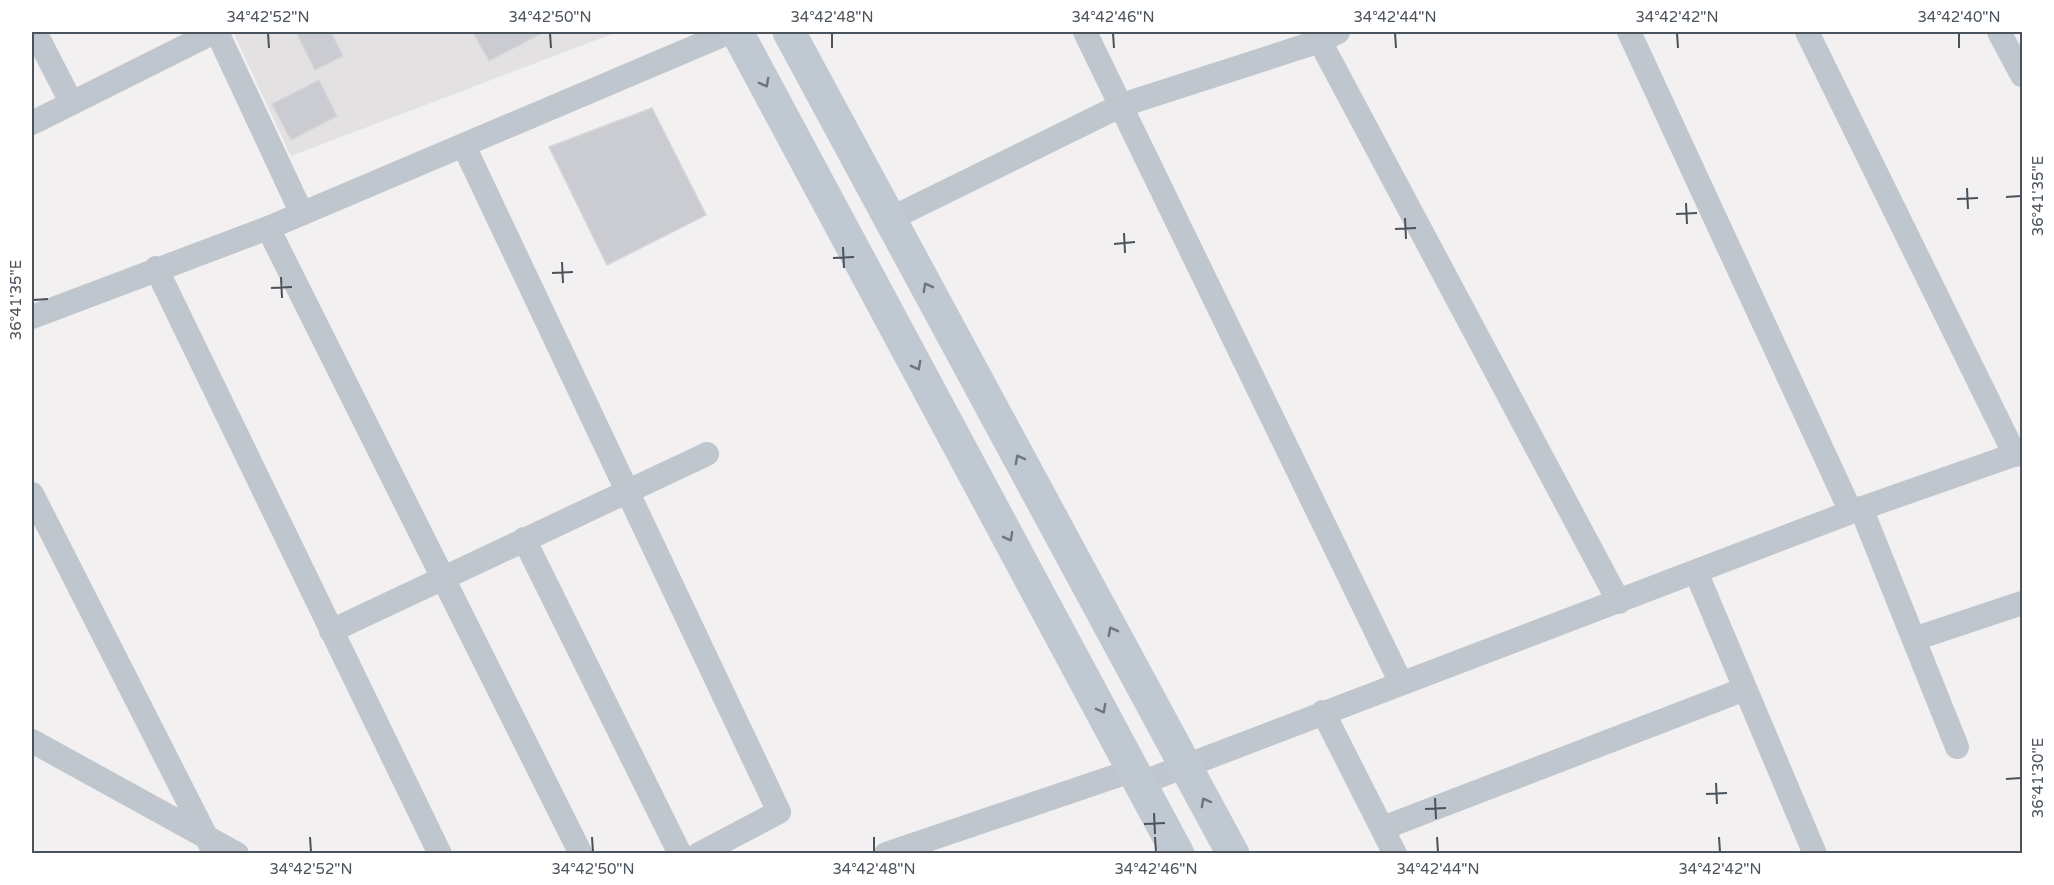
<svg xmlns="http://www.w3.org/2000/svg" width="2054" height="885" font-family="'Varela Round',sans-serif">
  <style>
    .education { fill: #e3e1e1 }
    .building { fill: #cbccd1; stroke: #d4d6da; stroke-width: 1.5 }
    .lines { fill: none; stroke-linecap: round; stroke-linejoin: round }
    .minor { stroke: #c0c6cd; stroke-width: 24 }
    .secondary { stroke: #c0c8d1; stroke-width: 33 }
    .oneway { stroke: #6d757e }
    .ticks { fill: none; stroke: #4a525b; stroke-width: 2 }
    .neatline { fill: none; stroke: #4a525b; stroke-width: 2 }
    .ticks-label { font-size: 15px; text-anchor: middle; fill: #4a525b }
  </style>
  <rect width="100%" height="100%" fill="#f2f0f0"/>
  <!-- education -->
  <path class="education" d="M233 32H610L612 34 291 156Z"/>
  <!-- building -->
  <path class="building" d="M296 32H331L343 56 315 70Z
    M473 32H544L489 61Z
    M319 80 337 116 291 140 272 104Z
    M652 108 706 215 607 265 549 147Z"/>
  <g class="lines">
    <!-- minor -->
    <path class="minor" d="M35 32 71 102
      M217 32 302 214
      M1085 32 1401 683
      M1315 32 1619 602
      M1629 32 1851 512
      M1807 32 2015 455
      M1999 32 2022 75
      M32 123 214 32
      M464 146 779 812 699 854
      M890 219 1122 105 1320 41 1338 32
      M268 228 581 854
      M156 268 440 854
      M32 317 268 228 730 32
      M32 494 215 854
      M1861 508 1957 747
      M524 539 680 854
      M1696 572 1815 854
      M331 631 707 454
      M1914 639 2022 603
      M1323 712 1395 854
      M32 741 237 854
      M1141 783 1851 512 2022 452
      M1383 828 1745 689
      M886 854 1134 770"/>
    <!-- secondary -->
    <path class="secondary" d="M737 32 1178 854
      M789 32 1233 854"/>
  </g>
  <!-- one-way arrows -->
  <defs><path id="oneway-chevron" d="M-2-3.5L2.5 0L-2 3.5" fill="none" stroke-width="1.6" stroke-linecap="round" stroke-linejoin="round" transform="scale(1.5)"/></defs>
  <g class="oneway">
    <use href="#oneway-chevron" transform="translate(765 83) rotate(62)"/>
    <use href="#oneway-chevron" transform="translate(927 287) rotate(-118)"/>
    <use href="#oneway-chevron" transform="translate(917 366) rotate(62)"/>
    <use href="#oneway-chevron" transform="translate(1019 459) rotate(-118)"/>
    <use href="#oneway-chevron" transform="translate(1009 537) rotate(62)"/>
    <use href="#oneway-chevron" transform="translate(1112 631) rotate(-118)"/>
    <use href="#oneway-chevron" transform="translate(1102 709) rotate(62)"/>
    <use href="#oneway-chevron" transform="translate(1205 802) rotate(-119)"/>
  </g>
  <!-- ticks -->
  <path class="ticks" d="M268 33 269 48M550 33 551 48M832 33V48M1113 33 1114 48M1395 33 1396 48M1677 33 1678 48M1959 33V48M1967 188 1968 209M2006 197 2021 196M1957 199 1978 198M1686 203 1687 224M1676 214 1697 213M1405 218 1406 239M1395 229 1416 228M1124 233 1125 253M1114 244 1135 242M843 247 844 268M833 258 854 257M562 262 563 283M552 273 573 272M281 277 282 298M271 288 292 287M33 300 48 299M2006 779 2021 778M1716 783 1717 804M1706 794 1727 793M1435 798 1436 819M1425 809 1446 808M1154 813 1155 834M1144 824 1165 823M310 837 311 852M592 837 593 852M874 837V852M1155 837 1156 852M1437 837 1438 852M1719 837 1720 852"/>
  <!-- border -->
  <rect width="2054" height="885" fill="none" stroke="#ffffff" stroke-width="66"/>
  <rect x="33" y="33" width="1988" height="819" class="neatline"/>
  <g class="ticks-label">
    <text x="268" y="22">34°42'52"N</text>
    <text x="550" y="22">34°42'50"N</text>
    <text x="832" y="22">34°42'48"N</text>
    <text x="1113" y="22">34°42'46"N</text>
    <text x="1395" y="22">34°42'44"N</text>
    <text x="1677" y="22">34°42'42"N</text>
    <text x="1959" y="22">34°42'40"N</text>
    <text transform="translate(2038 196) rotate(-90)" y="5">36°41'35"E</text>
    <text transform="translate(16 300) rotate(-90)" y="5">36°41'35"E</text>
    <text transform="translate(2038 778) rotate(-90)" y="5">36°41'30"E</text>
    <text x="311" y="874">34°42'52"N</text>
    <text x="593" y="874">34°42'50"N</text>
    <text x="874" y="874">34°42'48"N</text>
    <text x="1156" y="874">34°42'46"N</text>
    <text x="1438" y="874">34°42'44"N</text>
    <text x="1720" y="874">34°42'42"N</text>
  </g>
</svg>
